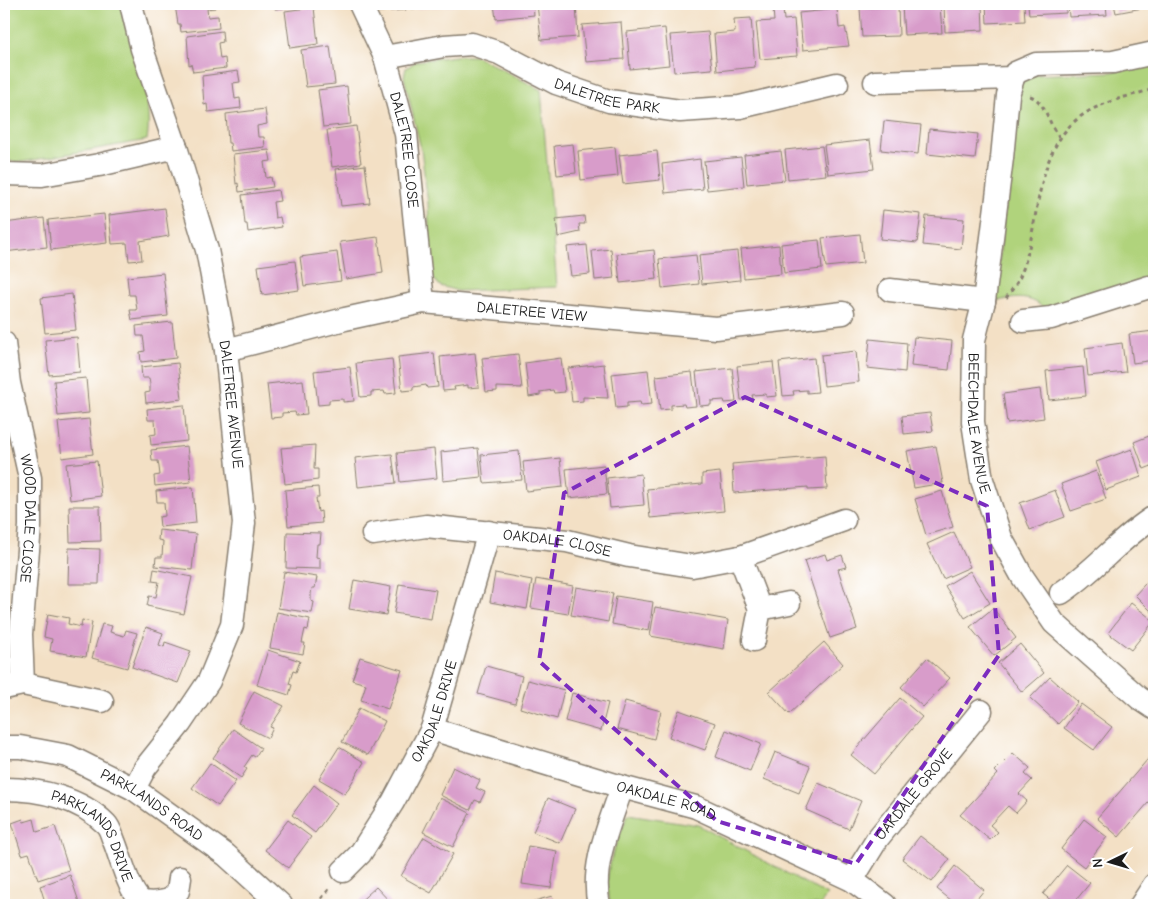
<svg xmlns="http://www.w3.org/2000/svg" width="1158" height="909" font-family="'Comic Neue',sans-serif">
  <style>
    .green { fill: #b0d37c; stroke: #66784c }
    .building { fill: #d89cca }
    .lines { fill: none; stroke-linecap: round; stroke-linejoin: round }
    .street-casing { stroke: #887e70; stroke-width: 25 }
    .path { stroke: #887e70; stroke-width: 3; stroke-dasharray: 4 4; stroke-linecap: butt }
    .street { stroke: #fff; stroke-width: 22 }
    .marked { fill: none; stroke: #7b2cbf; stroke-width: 4; stroke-dasharray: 10 6; stroke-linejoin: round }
    .labels { text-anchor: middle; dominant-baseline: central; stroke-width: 5; stroke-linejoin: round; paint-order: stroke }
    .street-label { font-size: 15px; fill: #1c1c1c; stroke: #fff }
  </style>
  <rect width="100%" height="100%" fill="#fff"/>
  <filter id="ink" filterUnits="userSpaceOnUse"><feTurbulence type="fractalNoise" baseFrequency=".02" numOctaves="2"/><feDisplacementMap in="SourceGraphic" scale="10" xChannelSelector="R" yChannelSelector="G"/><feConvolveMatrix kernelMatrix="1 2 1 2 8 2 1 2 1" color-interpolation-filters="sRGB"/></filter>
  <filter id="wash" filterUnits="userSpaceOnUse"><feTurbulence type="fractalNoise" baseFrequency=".0096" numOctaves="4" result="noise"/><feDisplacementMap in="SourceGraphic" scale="20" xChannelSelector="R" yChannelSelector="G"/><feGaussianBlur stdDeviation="1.12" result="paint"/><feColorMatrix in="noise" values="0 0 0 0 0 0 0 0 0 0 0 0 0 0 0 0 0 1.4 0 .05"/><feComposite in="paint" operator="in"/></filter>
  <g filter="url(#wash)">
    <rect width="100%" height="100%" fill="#f3e0c5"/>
    <!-- green -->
    <path class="green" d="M4 4H121C132 44 154 99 147 140L22 162 4 161Z
      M456 56H476L541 90 557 287 458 291 440 286 431 276 428 203 421 149 404 77 406 68 417 61Z
      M1154 62V280L1047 312C1032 294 1017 298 995 301L1017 87 1032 75 1112 72Z
      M628 814 698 825 827 895 820 905H611C600 874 617 843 628 814Z"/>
    <g id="blocks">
      <!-- building -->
      <path class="building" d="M177 4H215V8L207 9 208 17 218 16 219 28 181 32 180 24H178L175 5Z
        M274 4H303L304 6 275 9Z
        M378 4H406V10L379 12Z
        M411 4H458V5L411 9Z
        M494 4H533L534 15 496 19Z
        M537 4H576L578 37 541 40Z
        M940 4 942 33 904 35 902 6Z
        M944 4H982L983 30 945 32Z
        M986 4H1024L1025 21 987 23Z
        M1028 4H1066V13L1029 15Z
        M1068 4H1106L1107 15 1069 17Z
        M1114 4H1152L1153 6 1116 13Z
        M314 7 318 44 290 48 285 11Z
        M898 7 899 36 862 37 860 8Z
        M783 8 784 20 794 19 797 56 760 59 756 22 774 21 773 9Z
        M837 9 839 28 845 27 849 46 803 50 799 13Z
        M751 18 755 67 717 71 714 34 735 32 734 19Z
        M621 22 624 59 586 62 582 25Z
        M665 28 669 65 630 69 627 32Z
        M222 31 223 42 218 43 220 59 225 58 226 68 193 72 191 64 189 65 187 36Z
        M708 32 712 69 674 72 670 35Z
        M330 46 335 84 306 87 301 50Z
        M238 71 240 82 233 83 235 99 240 98 241 108 208 112 207 104 204 105 202 76Z
        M347 86 351 124 323 127 318 90Z
        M265 109 267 124 257 126 258 137H264L265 147 231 151 230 143H228L226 114Z
        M884 121 921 125 918 154 881 150Z
        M356 126 361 163 332 167 327 130Z
        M929 129 978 134 975 159 927 154Z
        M870 140 874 169 828 174 824 145Z
        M573 144 576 173 557 175 554 146Z
        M822 146 826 175 788 179 785 150Z
        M615 147 618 176 581 180 578 151Z
        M269 150 271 161 264 162 265 169 266 178 271 177 273 187 239 192 238 183 236 184 233 154Z
        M657 151 660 180 623 184 619 155Z
        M781 151 785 180 747 184 744 155Z
        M741 157 744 186 707 190 704 161Z
        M700 159 703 189 665 193 662 164Z
        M365 165 370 203 341 206 336 169Z
        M278 190 280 201 273 202 274 209 275 218 280 217 282 227 248 232 247 224H245L242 195Z
        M165 208 169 236 140 241 142 260 129 261 127 243 112 244 109 215Z
        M883 210 921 214 917 243 880 239Z
        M104 214 107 243 51 250 48 220Z
        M584 216 585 224H579L580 232 558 237 556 219Z
        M926 216 964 219 961 249 923 245Z
        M44 218 47 247 4 252V223Z
        M860 234 863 263 826 267 822 238Z
        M378 237 383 273 346 279 340 242Z
        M819 240 822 269 784 273 781 244Z
        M587 245 590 274 571 276 567 247Z
        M779 245 781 274 744 278 741 249Z
        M611 249 614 278 595 280 592 251Z
        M654 250 657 279 620 283 617 254Z
        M737 251 740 280 702 284 699 255Z
        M337 252 341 281 304 286 300 257Z
        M696 255 699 284 662 288 659 259Z
        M295 261 299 290 262 295 258 266Z
        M163 273 168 316 132 320 130 310H137L135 295H129L127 277Z
        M72 294 76 330 45 333 41 298Z
        M172 322 176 358 141 362 140 352 145 351 144 343 143 336H137L136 326Z
        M1154 331V360L1133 363 1129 334Z
        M77 337 80 372 49 375 45 340Z
        M914 337 952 341 949 370 911 366Z
        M870 339 907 343 905 372 867 368Z
        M1122 343 1126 372 1088 376 1085 348Z
        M856 351 859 382 824 386 821 355Z
        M434 353 438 387 427 388 426 385 413 387V390L402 391 398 357Z
        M475 353 479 387 468 388V385L454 387 455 390 443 391 440 357Z
        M518 354 522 388 497 387V391L486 392 482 358Z
        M561 358 565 392 554 393 553 390 540 392V395L529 397 525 363Z
        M814 358 818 392 807 393V390L793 391 794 395 783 396 779 362Z
        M392 359 396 393 385 394 384 391 371 392V396L360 397 356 363Z
        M773 362 777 396 766 397V394L752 395 753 399 741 400 737 366Z
        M178 363 182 399 146 403 145 393 150 392V384L149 378H142L141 367Z
        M604 364 608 398 583 397V401L572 402 568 368Z
        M350 367 354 401 343 402V399L329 400V404L318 405 314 371Z
        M1083 367 1086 396 1049 400 1046 371Z
        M732 368 736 402 725 403 724 400 711 401V405L700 406 696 372Z
        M648 370 652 404 641 405 640 402 627 403V407L616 408 612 374Z
        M692 372 696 406 685 407 684 404 671 405V409L660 410 656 376Z
        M86 378 89 413 58 416 54 381Z
        M303 380 307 414 296 415 295 412 282 413V417L271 418 267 384Z
        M1040 389 1044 418 1007 423 1003 394Z
        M184 405 187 441 151 445 150 435 156 434 155 420H148L147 409Z
        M930 413 933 431 904 434 902 416Z
        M89 419 93 454 62 458 58 422Z
        M1154 434V465L1144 469 1134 442Z
        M315 445 314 469H318V480L285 484 281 448Z
        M187 446 191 482 155 486 154 476 160 475 159 467 158 461H152L151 450Z
        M936 446 943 483 914 488 907 451Z
        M478 448 481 477 443 481 441 452Z
        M434 449 437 478 400 482 397 453Z
        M1132 449 1141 477 1106 490 1096 462Z
        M519 451 522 480 484 483 481 455Z
        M392 454 396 483 358 487 355 458Z
        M825 456 827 489 808 490V487L734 493 732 464Z
        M560 458 563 487 526 491 523 462Z
        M97 461 101 496 70 500 66 464Z
        M604 465 607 494 569 498 566 469Z
        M1096 471 1106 499 1071 511 1061 484Z
        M720 472 724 511 650 518 647 489 702 484V474Z
        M641 474 644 505 610 508 607 478Z
        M193 487 196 523 160 527 159 517 165 516 164 502H157L156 491Z
        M318 487 319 498H316L318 512 321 511 322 523 288 526 285 490Z
        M1055 490 1065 517 1030 530 1020 503Z
        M942 491 953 527 926 535 915 499Z
        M69 506H100L101 541 70 542Z
        M159 530 196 534 192 570 155 566 156 557H162L163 541 158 540Z
        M287 532 321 533 320 544H317L316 557 320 558V569L286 568Z
        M954 532 970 567 943 579 927 544Z
        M69 548 100 549 99 584H68Z
        M825 554 827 560 842 555 846 567 838 569 857 629 830 638 804 561Z
        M154 569 192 577 184 614 147 606 149 596 156 597 159 582 152 581Z
        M970 571 990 603 965 618 945 586Z
        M284 572 317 577 315 588H312L311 594V601L314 602 312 613 278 608Z
        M495 573 532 580 527 609 490 602Z
        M1154 574V614L1135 595Z
        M536 579 573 586 568 614 531 608Z
        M354 580 391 587 386 615 349 609Z
        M399 584 436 590 431 619 394 613Z
        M576 587 613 593 608 622 571 615Z
        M616 596 653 602 649 631 612 624Z
        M1131 603 1154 621 1131 650 1108 633Z
        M655 607 728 620 724 649 650 636Z
        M993 608 1016 638 994 656 970 627Z
        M277 612 310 619 308 630 305 629 302 643H305L303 654 270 648Z
        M48 614 69 618 68 624 81 627 82 620 92 622 86 657 50 651 52 639 44 637Z
        M102 624 112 626 110 632 124 636 126 630 137 633 127 668 92 658Z
        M146 627 163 633 159 645 164 647 165 642 191 651 178 683 132 667Z
        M824 642 843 664 789 714 769 692Z
        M1020 644 1044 673 1022 692 998 663Z
        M268 650 300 661 296 672 293 671 291 677 289 684 292 685 289 695 257 685Z
        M360 657 402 670 388 709 361 700 366 684 352 680Z
        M927 658 950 678 923 707 901 687Z
        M486 666 522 676 515 704 478 694Z
        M1050 677 1078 702 1058 724 1030 698Z
        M528 680 564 690 557 719 520 708Z
        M254 691 284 706 270 727 273 728 268 738 238 723Z
        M572 693 608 703 601 731 565 721Z
        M900 698 922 717 874 774 851 755Z
        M625 701 661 711 654 739 617 729Z
        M1081 704 1112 727 1094 750 1064 728Z
        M359 708 385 721 368 755 342 742Z
        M679 710 715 723 705 750 669 737Z
        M233 729 261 748 255 757 252 755 244 767 247 769 241 778 213 758Z
        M726 730 761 744 750 771 716 757Z
        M339 747 364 762 345 794 319 779Z
        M775 752 810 766 799 793 764 779Z
        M1154 752V796L1119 837 1097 818Z
        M1013 753 1030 768 1025 774 1032 780 1019 794 1027 801 1016 813 1008 806 1006 808 990 825 998 832 990 840 960 815 998 774 995 771Z
        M210 763 236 781 218 806 192 788Z
        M453 767 480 780 476 788 485 792 480 802 475 800 470 810 440 795Z
        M818 783 861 801 849 829 806 810Z
        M314 785 337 803 315 833 292 815Z
        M440 798 470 813 453 847 423 832Z
        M548 798 575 809 560 843 533 832Z
        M23 819 24 822 34 819 37 832 55 826 69 870 38 880 29 853 22 855 12 823Z
        M1084 819 1107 837 1084 867 1061 849Z
        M288 820 311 837 288 868 265 850Z
        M920 836 950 859 932 882 902 859Z
        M424 837 453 854 431 893 401 876Z
        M528 846 557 851 551 888 522 884Z
        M1067 865 1090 883 1072 905H1057L1043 894Z
        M955 866 984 890 972 905H957L937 889Z
        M70 875 80 905H46L40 886Z
        M376 887 392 904 356 905Z
        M552 896 554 905H521Z"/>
    </g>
  </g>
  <g filter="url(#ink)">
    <use href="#blocks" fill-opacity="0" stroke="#887e70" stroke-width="1"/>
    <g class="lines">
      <defs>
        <g id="street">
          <path id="s1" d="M131 4 142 49 176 147 207 250 226 350 244 523 232 625 209 681 180 724 145 768 134 789"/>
          <path id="s2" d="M360 4 385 57 406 134 423 302"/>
          <path id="s3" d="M385 57 444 46 472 44 499 53 556 83 609 101 680 111 740 107 837 84"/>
          <path id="s4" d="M1013 78 1008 95 1002 158 984 301 974 340 973 422 982 480 1001 538 1022 576 1054 623 1139 698 1154 708"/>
          <path d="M875 82 1013 78 1015 73 1036 64 1113 62 1154 53"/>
          <path d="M4 174 42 175 99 165 176 147"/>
          <path d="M890 290 984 301"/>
          <path d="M1023 321 1051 318 1149 287 1154 288"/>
          <path id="s5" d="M4 343 9 383 30 478V526L21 634 23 684"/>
          <path id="s6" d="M226 350 345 319 423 302 716 328 843 313"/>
          <path id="s7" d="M373 534 426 526 567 541 629 556 692 566 740 557 844 520"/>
          <path d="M740 557 760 609"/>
          <path d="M1061 593C1095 571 1120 538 1154 517"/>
          <path d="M754 640 760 609 789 603"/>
          <path d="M4 688 23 684 102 701"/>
          <path id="s8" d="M432 729 622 787 696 807 852 880 885 905"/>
          <path id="s9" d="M4 747H20L68 756 134 789 226 855 281 905"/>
          <path id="s10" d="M4 789C40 789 80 798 106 824 110 828 112 836 114 841 120 855 130 897 144 902 153 904 162 902 170 900L178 891 180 878"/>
          <path id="s11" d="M343 871 360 854 393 802 432 729 489 532"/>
          <path id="s12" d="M852 880 878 838 981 711"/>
          <path d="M599 905C590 866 610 824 622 787"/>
          <path d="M1141 905 1154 885"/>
        </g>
      </defs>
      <!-- street casing -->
      <use href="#street" class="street-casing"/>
      <!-- path -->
      <path class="path" d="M1030 96C1046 101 1049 126 1059 137
        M1006 298C1010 292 1016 285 1019 279 1043 225 1030 145 1089 111 1109 100 1133 95 1154 89
        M316 905 331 887"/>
      <!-- street -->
      <use href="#street" class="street"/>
    </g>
  </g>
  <!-- marked area -->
  <path class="marked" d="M745 397 987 506 999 655 856 864 717 821 539 661 564 493Z"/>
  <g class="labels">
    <!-- street labels -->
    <g class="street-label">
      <text stroke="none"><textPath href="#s3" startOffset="234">DALETREE PARK</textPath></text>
      <text stroke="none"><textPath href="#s2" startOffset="154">DALETREE CLOSE</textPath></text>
      <text stroke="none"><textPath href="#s6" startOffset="312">DALETREE VIEW</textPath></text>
      <text stroke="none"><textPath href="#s1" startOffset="414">DALETREE AVENUE</textPath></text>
      <text stroke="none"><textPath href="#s4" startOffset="349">BEECHDALE AVENUE</textPath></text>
      <text stroke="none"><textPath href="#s5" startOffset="178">WOOD DALE CLOSE</textPath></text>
      <text stroke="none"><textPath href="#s7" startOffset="186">OAKDALE CLOSE</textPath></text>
      <text stroke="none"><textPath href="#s11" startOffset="186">OAKDALE DRIVE</textPath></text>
      <text stroke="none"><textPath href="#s12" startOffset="106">OAKDALE GROVE</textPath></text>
      <text stroke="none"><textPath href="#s8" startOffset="245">OAKDALE ROAD</textPath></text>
      <text stroke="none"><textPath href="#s9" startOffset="162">PARKLANDS ROAD</textPath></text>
      <text stroke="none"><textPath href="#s10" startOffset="110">PARKLANDS DRIVE</textPath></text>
    </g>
  </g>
  <!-- margin -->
  <rect width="1158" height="909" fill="none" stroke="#fff" stroke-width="20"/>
  <!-- north arrow -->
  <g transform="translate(1110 862) rotate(265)" stroke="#ffffff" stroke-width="4" paint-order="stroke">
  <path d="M0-4L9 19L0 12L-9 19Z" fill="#1c1c1c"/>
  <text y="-8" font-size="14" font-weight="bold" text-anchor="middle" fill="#1c1c1c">N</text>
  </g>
</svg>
